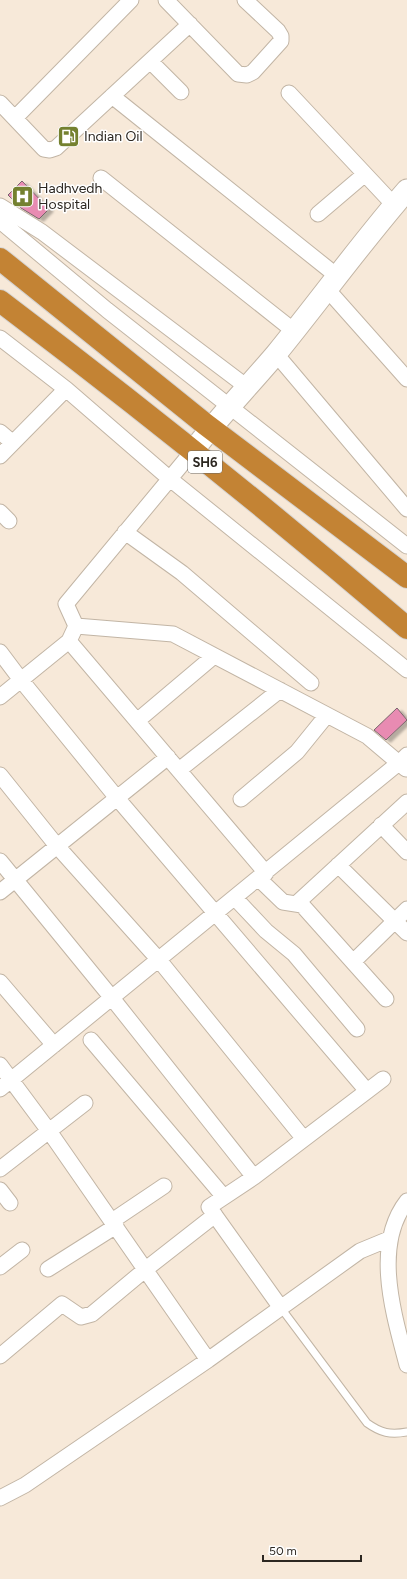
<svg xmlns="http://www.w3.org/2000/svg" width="407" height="1579" font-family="Figtree,sans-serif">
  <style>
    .building { fill: #e88bb2; stroke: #78656c; filter: url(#shadow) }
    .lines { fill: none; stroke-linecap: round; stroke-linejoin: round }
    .lane-casing { stroke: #c2b5a5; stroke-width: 9 }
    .street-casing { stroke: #c2b5a5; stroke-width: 17 }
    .secondary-casing { stroke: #c2b5a5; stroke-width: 23 }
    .highway-casing { stroke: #d5d4d3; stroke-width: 24 }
    .lane { stroke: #fff; stroke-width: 7 }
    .street { stroke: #fff; stroke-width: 15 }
    .secondary { stroke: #fff; stroke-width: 21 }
    .highway { stroke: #c38334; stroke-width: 22 }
    .labels { text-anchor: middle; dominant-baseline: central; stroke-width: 3; stroke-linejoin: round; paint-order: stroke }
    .shield { fill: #fff; stroke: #6b6864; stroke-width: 1 }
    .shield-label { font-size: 13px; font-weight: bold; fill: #2c2721 }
    .poi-label { font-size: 14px; fill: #2c2721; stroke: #fff; text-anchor: start }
  </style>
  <defs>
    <filter id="shadow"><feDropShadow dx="4.5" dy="2.5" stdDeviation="1" flood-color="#0004"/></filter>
  </defs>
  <rect width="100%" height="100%" fill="#f7e9d9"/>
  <!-- building -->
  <path class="building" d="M22 181 49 209 39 219 21 208 8 195Z
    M397 708 407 720 386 740 374 730Z"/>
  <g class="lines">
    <defs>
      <path id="lane" d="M281 1308 367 1423C381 1433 390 1435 407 1432"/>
      <path id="street" d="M166 0 238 74 247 75 253 72 281 41V36L278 31 245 0
        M150 61 181 92
        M289 93 394 205
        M112 96 337 276
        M0 103 44 149 50 150 56 148 190 24
        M15 118 131 0
        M101 178 294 331
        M0 206 42 232 247 387
        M318 214 365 174
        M0 221 107 310 407 546
        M327 289 407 379
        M0 338 66 389 170 479 407 670
        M276 354 407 509
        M0 432 13 443
        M0 456 66 389
        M0 512 9 521
        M125 532 182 573 311 683
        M76 626 173 634 367 736 406 769
        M69 641 266 873
        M0 652 21 680 117 798 367 1091
        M0 697 69 641 76 626 66 604 192 452
        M137 721 214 656
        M179 770 280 690
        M0 775 57 846 159 960 304 1139
        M241 799 297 752 327 715
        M381 825 407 852
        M0 861 112 998 254 1177
        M338 865 407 933
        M259 879 283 902 302 905 386 999
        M0 892 168 757
        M235 898 266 931 294 954 357 1029
        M296 904 407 802
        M353 962 407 909
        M0 982 54 1045
        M91 1040 224 1197
        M0 1065 49 1131 208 1360
        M0 1089 400 762 407 755
        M0 1169 85 1103
        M0 1190 10 1203
        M407 1201C372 1246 394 1315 407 1365
        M112 1221 164 1186
        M0 1267 22 1250
        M48 1269 116 1226
        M281 1308 209 1207 254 1177 383 1079
        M0 1356 62 1304 81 1317 92 1314 146 1269 215 1215
        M0 1498 25 1485 208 1360 360 1251 389 1239"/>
      <path id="secondary" d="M192 452C218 418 248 387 276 354 320 300 361 243 407 190"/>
      <path id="highway" d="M0 259 205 424 407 577
        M0 301C139 406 275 515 407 628"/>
    </defs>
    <!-- lane casing -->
    <use href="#lane" class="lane-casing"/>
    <!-- street casing -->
    <use href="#street" class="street-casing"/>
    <!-- secondary casing -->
    <use href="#secondary" class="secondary-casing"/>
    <!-- highway casing -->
    <use href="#highway" class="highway-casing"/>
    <!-- lane -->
    <use href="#lane" class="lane"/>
    <!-- street -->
    <use href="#street" class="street"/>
    <!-- secondary -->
    <use href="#secondary" class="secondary"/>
    <!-- highway -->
    <use href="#highway" class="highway"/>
  </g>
  <!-- icons -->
  <defs>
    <symbol id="fuel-square" viewBox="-11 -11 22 22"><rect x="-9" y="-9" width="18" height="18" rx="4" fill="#74812f" stroke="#fff"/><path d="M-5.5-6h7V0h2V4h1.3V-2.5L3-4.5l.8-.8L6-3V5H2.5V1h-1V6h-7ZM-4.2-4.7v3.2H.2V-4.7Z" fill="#fff"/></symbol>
    <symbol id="hospital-square" viewBox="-11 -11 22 22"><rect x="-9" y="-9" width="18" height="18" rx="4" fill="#74812f" stroke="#fff"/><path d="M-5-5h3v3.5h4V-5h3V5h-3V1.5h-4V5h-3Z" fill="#fff"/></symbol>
  </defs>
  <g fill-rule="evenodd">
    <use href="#fuel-square" x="56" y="124" width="25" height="25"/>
    <use href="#hospital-square" x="10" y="184" width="25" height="25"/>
  </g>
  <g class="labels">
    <!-- shield labels -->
    <rect class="shield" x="188" y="451" width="34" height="22" rx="3"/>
    <g class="shield-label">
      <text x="205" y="462">SH6</text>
    </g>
    <!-- poi labels -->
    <g class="poi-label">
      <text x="84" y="136">Indian Oil</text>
      <text x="38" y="188">Hadhvedh<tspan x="38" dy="16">Hospital</tspan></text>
    </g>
  </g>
  <!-- scale -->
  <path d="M263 1555v6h98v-6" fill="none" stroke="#2c2721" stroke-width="2"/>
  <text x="269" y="1555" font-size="12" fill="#2c2721" stroke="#ffffff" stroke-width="3" paint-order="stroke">50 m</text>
</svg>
